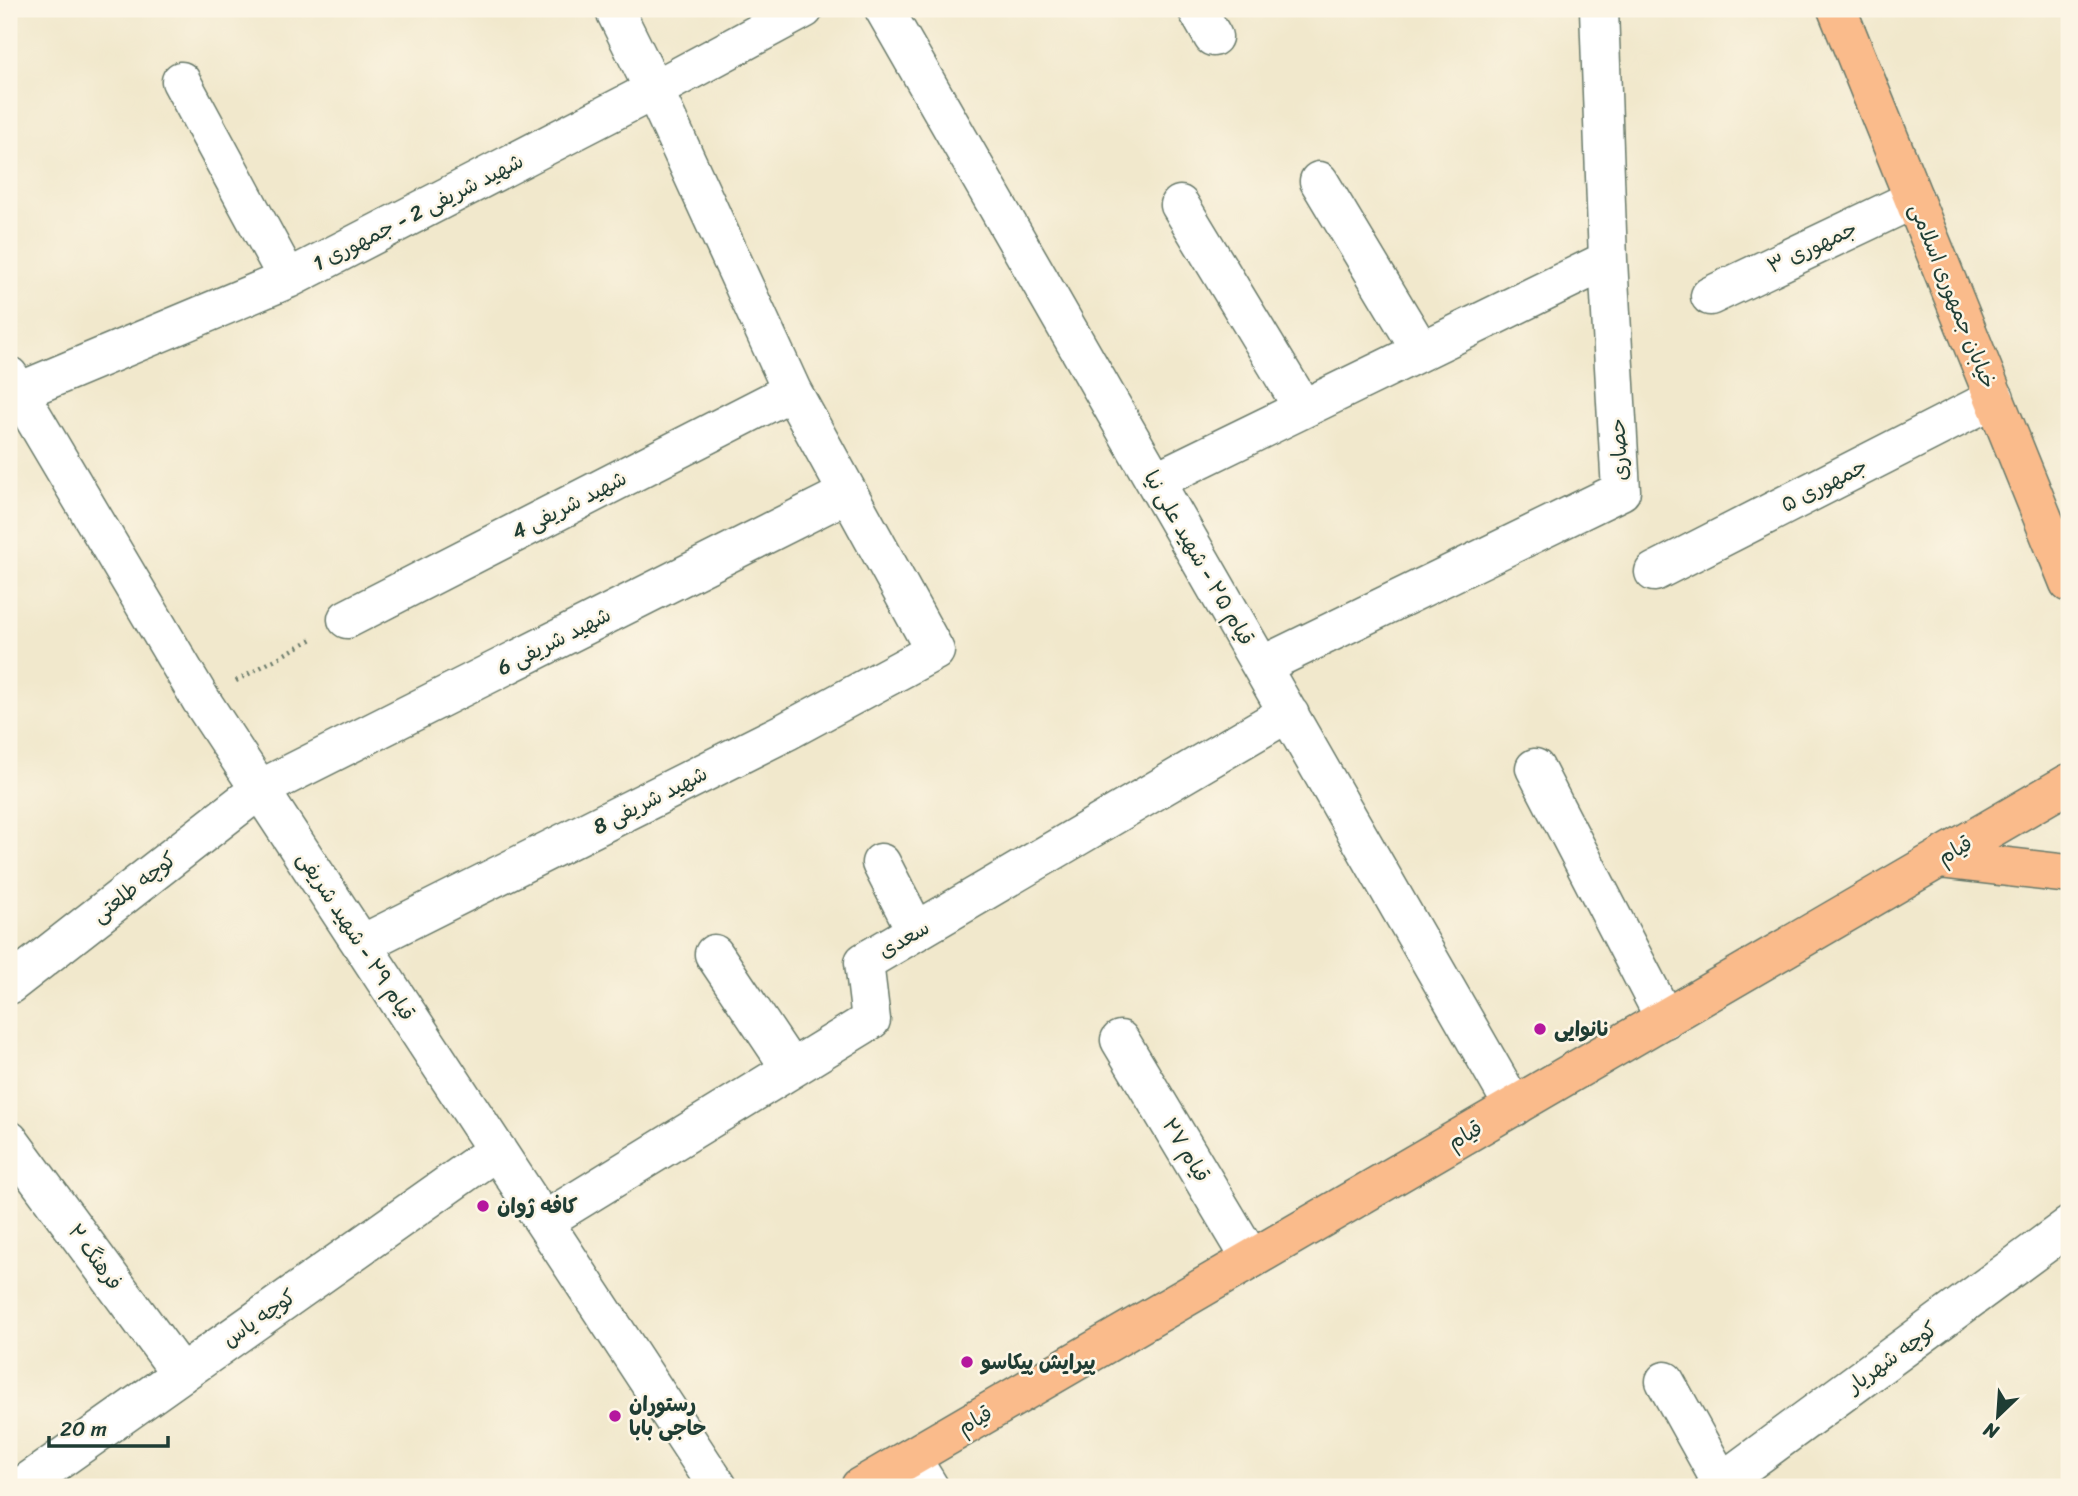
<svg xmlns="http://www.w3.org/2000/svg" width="2078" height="1496" font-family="Sriracha,'Playpen Sans Arabic',sans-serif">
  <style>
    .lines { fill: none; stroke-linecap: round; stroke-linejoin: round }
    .minor-casing { stroke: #687969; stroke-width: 41 }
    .major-casing { stroke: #687969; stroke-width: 41 }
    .path { stroke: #687969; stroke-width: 4.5; stroke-dasharray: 2 5; stroke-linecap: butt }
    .minor { stroke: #fff; stroke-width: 38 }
    .major { stroke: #fabb8b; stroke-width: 38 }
    .poi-dot { fill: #b5179e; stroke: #fcf5e5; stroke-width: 2.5 }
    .labels { text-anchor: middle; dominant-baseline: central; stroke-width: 5; stroke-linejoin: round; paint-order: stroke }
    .street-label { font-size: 21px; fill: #1f3d34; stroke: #fcf5e5 }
    .poi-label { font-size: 21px; font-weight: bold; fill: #1f3d34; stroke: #fcf5e5; text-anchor: start }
  </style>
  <rect width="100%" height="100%" fill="#fcf5e5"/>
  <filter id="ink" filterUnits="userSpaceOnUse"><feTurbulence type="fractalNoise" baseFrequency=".0143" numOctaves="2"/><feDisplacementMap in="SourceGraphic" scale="14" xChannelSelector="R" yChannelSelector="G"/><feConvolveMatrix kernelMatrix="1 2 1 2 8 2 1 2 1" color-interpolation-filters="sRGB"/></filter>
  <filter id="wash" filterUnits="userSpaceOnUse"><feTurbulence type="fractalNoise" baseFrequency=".00686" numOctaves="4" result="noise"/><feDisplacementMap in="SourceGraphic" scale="28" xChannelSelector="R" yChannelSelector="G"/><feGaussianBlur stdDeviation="1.57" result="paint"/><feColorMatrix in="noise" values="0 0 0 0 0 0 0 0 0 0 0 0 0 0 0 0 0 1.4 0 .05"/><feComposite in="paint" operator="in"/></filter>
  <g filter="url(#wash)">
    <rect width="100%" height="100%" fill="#f1e8cc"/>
  </g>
  <g filter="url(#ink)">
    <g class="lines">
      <defs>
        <path id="minor" d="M884 9 1514 1107
          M1197 9 1213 37
          M181 81 288 279
          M1319 181 1421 351
          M1180 205 1303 408
          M1710 296 1914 199
          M9 376 201 700 718 1487
          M9 396 288 279 654 90 804 9
          M1155 481 1608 260
          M1654 572 1995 398
          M347 619 792 391
          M1261 666 1621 491 1608 260 1599 9
          M1535 768 1665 1019
          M881 863 916 931
          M362 944 787 731 935 651 792 391 654 90 614 9
          M714 954 791 1069
          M9 985 260 789 848 493
          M1120 1040 1251 1259
          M9 1140 181 1374
          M544 1221 871 1020 864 962 1279 718 1290 715
          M1665 1381 1724 1487
          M911 1458 929 1487
          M21 1487 497 1150
          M1715 1487 2069 1226"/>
        <path id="major" d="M1837 9 2069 583
          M1939 859 2069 874
          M860 1487 2069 783"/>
      </defs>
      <!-- minor casing -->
      <use href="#minor" class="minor-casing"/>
      <!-- major casing -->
      <use href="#major" class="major-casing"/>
      <!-- path -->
      <path class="path" d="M236 681 314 638"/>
      <!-- minor -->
      <use href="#minor" class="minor"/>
      <!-- major -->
      <use href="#major" class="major"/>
    </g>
  </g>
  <!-- markers -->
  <g class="poi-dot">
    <circle cx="1540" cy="1029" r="7"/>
    <circle cx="483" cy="1206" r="7"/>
    <circle cx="967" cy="1362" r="7"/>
    <circle cx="615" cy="1416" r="7"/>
  </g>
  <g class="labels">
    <!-- street labels -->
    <g class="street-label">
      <text transform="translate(418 212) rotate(-27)">شهید شریفی 2 - جمهوری 1</text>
      <text transform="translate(1812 247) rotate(-25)">جمهوری ۳</text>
      <text transform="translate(1953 296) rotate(68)">خیابان جمهوری اسلامی</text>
      <text transform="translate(1619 450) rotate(-93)">حصاری</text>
      <text transform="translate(1824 485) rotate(-27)">جمهوری ۵</text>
      <text transform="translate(569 505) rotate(-27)">شهید شریفی 4</text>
      <text transform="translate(1199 558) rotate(60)">قیام ۲۵ - شهید علی نیا</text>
      <text transform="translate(554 641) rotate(-27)">شهید شریفی 6</text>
      <text transform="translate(650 800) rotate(-27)">شهید شریفی 8</text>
      <text transform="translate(1955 850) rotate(-30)">قیام</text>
      <text transform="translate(134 887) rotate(-38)">کوچه طلعتی</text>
      <text transform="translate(356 936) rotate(57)">قیام ۲۹ - شهید شریفی</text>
      <text transform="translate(904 939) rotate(-30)">سعدی</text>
      <text transform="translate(1465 1135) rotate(-30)">قیام</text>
      <text transform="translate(1186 1150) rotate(59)">قیام ۲۷</text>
      <text transform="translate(95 1257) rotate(54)">فرهنگ ۲</text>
      <text transform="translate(259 1318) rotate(-35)">کوچه یاس</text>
      <text transform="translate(1892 1357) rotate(-36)">کوچه شهریار</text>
      <text transform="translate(975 1420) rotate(-30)">قیام</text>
    </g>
    <!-- poi labels -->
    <g class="poi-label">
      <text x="1554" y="1029">نانوایی</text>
      <text x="497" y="1206">کافه ژوان</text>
      <text x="981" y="1362">پیرایش پیکاسو</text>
      <text x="629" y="1404">رستوران<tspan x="629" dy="24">حاجی بابا</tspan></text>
    </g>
  </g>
  <!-- margin -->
  <rect width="2078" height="1496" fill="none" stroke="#fcf5e5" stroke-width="35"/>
  <!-- north arrow -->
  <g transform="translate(1998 1416) rotate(205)" stroke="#fcf5e5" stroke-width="5" paint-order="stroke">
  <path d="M0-5L12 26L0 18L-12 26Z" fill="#1f3d34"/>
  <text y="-10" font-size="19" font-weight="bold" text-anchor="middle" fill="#1f3d34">N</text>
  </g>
  <!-- scale -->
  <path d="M49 1436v10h119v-10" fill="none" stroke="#1f3d34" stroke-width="3.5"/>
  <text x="60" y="1436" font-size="21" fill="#1f3d34" stroke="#fcf5e5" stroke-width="5" paint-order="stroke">20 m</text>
</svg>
